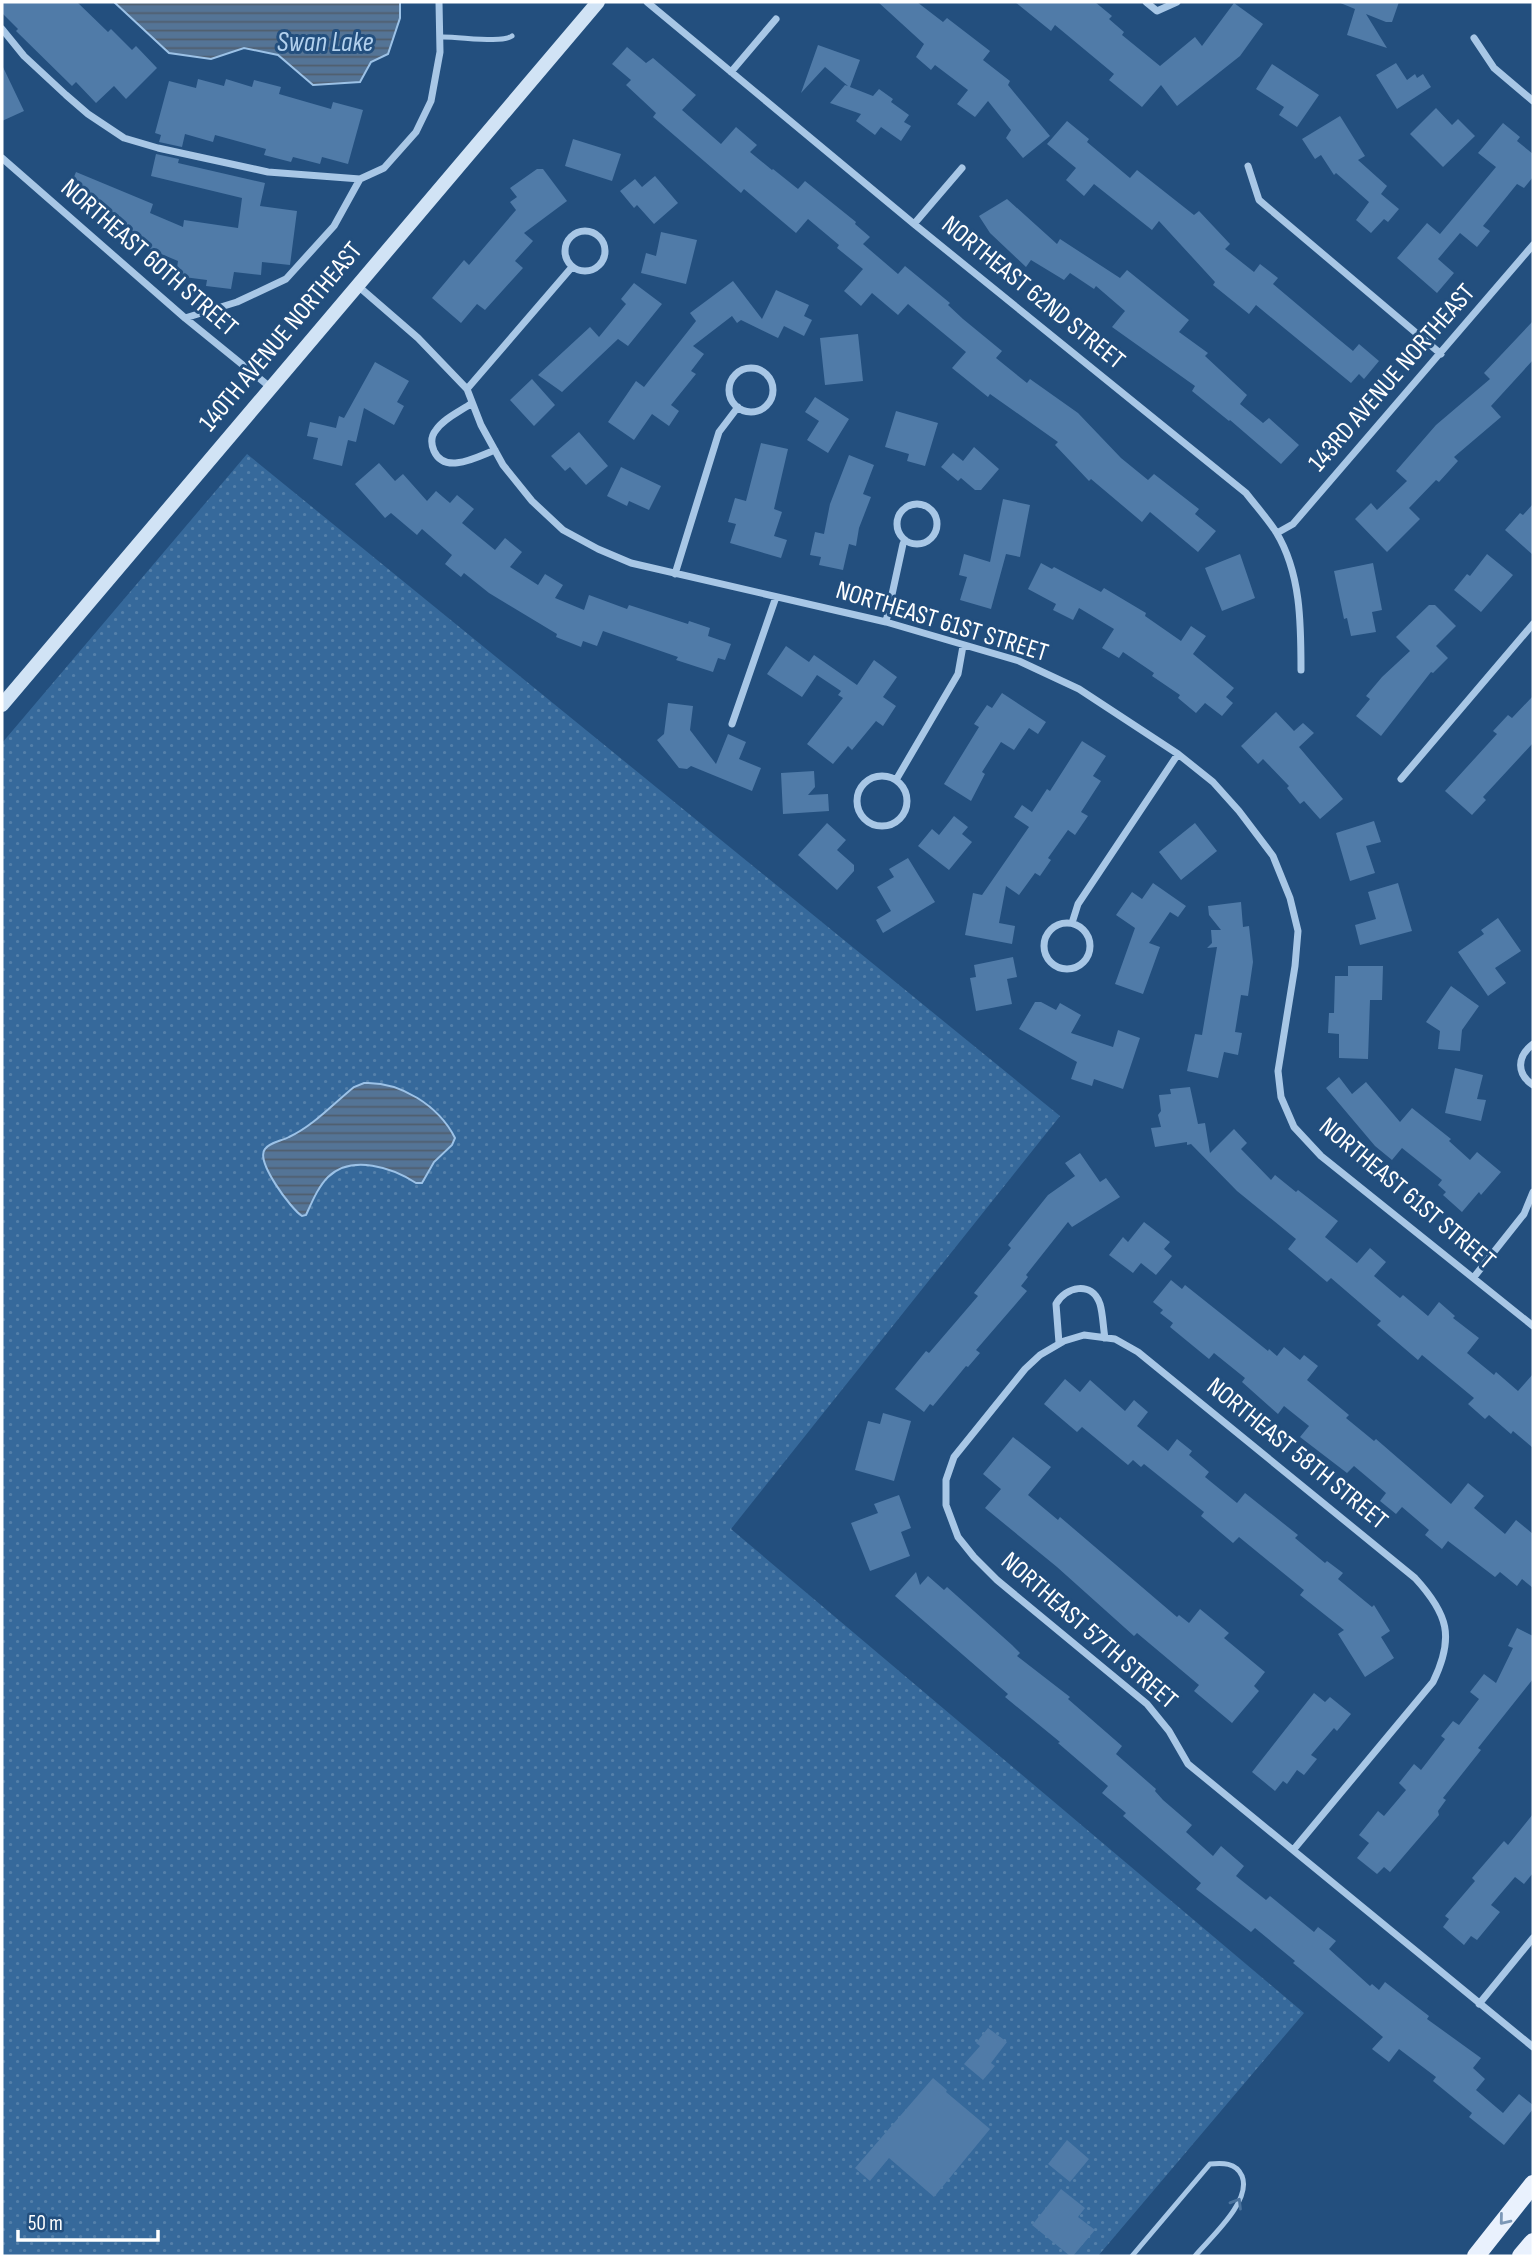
<svg xmlns="http://www.w3.org/2000/svg" width="1535" height="2258" font-family="'Sofia Sans Condensed',sans-serif">
  <style>
    .grass { fill: url(#grass-dots) }
    .water { fill: url(#water-rules); stroke: #9cc2e7; stroke-width: 2 }
    .building { fill: #507ba8 }
    .lines { fill: none; stroke-linecap: round; stroke-linejoin: round }
    .lane { stroke: #a8c7e6; stroke-width: 5 }
    .street { stroke: #a8c7e6; stroke-width: 7 }
    .secondary { stroke: #d1e3f5; stroke-width: 14 }
    .primary { stroke: #e9f1fd; stroke-width: 18 }
    .oneway { stroke: #4b739d }
    .oneway2 { stroke: #7c98b7 }
    .labels { text-anchor: middle; dominant-baseline: central; stroke-width: 6; stroke-linejoin: round; paint-order: stroke }
    .street-label { font-size: 26px; fill: #fff; stroke: #234f7e }
    .water-label { font-size: 28px; font-style: italic; fill: #b3d1ee; stroke: #234f7e }
  </style>
  <defs>
    <pattern id="grass-dots" width="8" height="8" patternUnits="userSpaceOnUse" patternTransform="scale(1.75)"><rect width="8" height="8" fill="#36699b"/><path d="M2 2h.1M6 6h.1" fill="none" stroke="#5480aa" stroke-width="1.8" stroke-linecap="round"/></pattern>
    <pattern id="water-rules" width="6" height="5" patternUnits="userSpaceOnUse" patternTransform="scale(1.75)"><rect width="6" height="5" fill="#547496"/><path d="M0 2.5h6" fill="none" stroke="#505e6d"/></pattern>
  </defs>
  <rect width="100%" height="100%" fill="#234f7e"/>
  <!-- grass -->
  <path class="grass" d="M247 454 1060 1116 731 1529 1304 2013 1098 2256H2V743Z"/>
  <!-- water -->
  <path class="water" d="M114 2H400V18L388 54 371 62 360 82 313 85 278 55 244 48 211 59 169 53Z
    M364 1083C400 1081 439 1106 455 1138L452 1145 434 1162 422 1183H416C393 1168 352 1154 328 1177 318 1187 312 1202 306 1215L302 1216C291 1209 255 1161 265 1149 270 1142 282 1141 289 1137 313 1126 333 1104 354 1087Z"/>
  <!-- building -->
  <path class="building" d="M2 2H77L108 32 111 29 132 50 136 46 157 68 126 99 114 86 96 103 76 82 72 86 16 31 18 29 2 13Z
    M878 2H917L943 22 947 18 990 51 983 60 1010 81 1008 85 1050 136 1023 158 1006 138 1011 130 988 101 975 117 957 104 968 90 935 65 931 70 916 57 924 44Z
    M1015 2H1095L1112 16 1109 19 1124 32 1122 35 1160 66 1195 37 1202 46 1234 3 1263 24 1240 56 1177 106 1161 85 1142 107 1109 80 1114 74 1055 25 1051 31Z
    M1338 2H1399L1392 22H1386L1366 14 1387 48 1347 35 1355 9Z
    M818 45 860 60 850 87 873 96 879 89 893 99 891 102 909 115 904 122 911 126 901 141 881 127 875 135 856 121 861 114 830 103 845 85 848 86 825 67 801 93Z
    M627 47 646 63 653 58 696 95 682 110 721 144 736 127 757 145 750 152 772 170 773 169 798 189 805 181 856 222 855 224 870 237 863 244 898 274 905 266 950 303 948 305 963 319 1002 351 996 358 1027 383 1030 379 1078 413 1121 458 1148 480 1154 474 1199 509 1195 514 1216 531 1198 552 1150 512 1142 522 1091 479 1089 481 1055 445 1058 442 990 394 988 397 952 368 966 352 908 304 898 315 872 293 861 306 844 291 863 269 837 248 839 245 808 219 796 233 744 189 741 193 653 117 656 113 626 85 631 80 612 64Z
    M1396 63 1407 80 1415 74 1417 78 1423 74 1431 87 1397 109 1376 75Z
    M1272 64 1319 95 1297 127 1279 115 1284 107 1256 89Z
    M2 65 24 111 2 121Z
    M198 79 224 86 226 79 252 87 254 80 281 87 279 94 331 109 333 102 363 110 348 164 322 157 320 164 293 157 291 162 264 155 266 149 215 135 213 142 185 134 182 147 159 142 161 135 155 133 169 81 196 88Z
    M1436 108 1452 125 1458 119 1475 136 1443 167 1410 134Z
    M1340 116 1365 156 1358 160 1387 186 1381 194 1399 209 1388 222 1384 219 1371 233 1356 220 1369 202 1336 173 1334 175 1321 155 1315 159 1302 139Z
    M1067 121 1089 139 1087 142 1130 178 1137 170 1194 215 1199 211 1230 244 1225 249 1254 272 1260 264 1278 278 1273 284 1336 337 1353 351 1359 344 1379 361 1364 379 1359 374 1351 383 1256 305 1249 314 1213 285 1215 282 1159 221 1152 230 1094 184 1084 196 1066 180 1076 168 1047 144Z
    M1503 123 1520 137 1517 141 1533 154V177L1524 188 1517 184 1483 226 1490 231 1477 247 1460 233 1438 259 1454 273 1437 293 1397 258 1427 223 1440 234 1496 167 1478 153Z
    M573 139 621 154 612 181 565 166Z
    M156 154 179 159 178 163 265 183 260 206 297 211 290 265 262 262 261 275 234 272 231 289 206 286 207 280 176 276 178 261 135 243 139 234 116 225 119 215 93 204 95 200 69 189 76 172 153 204 150 213 183 227 184 220 238 228 242 198 151 176Z
    M537 169H543L567 201 524 233 533 241 515 261 523 268 485 310 477 304 461 323 432 298 464 260 469 265 516 210 510 202 517 197 510 188Z
    M655 176 678 203 654 224 637 205 634 208 620 191 635 179 642 187Z
    M1007 199 1057 244 1060 239 1120 278 1127 270 1189 320 1179 332 1208 353 1205 356 1247 395 1240 404 1263 423 1269 418 1299 445 1281 464 1230 420 1229 421 1192 391 1195 386 1112 327 1125 311 1096 286 1094 289 1070 273 1064 280 1031 260 1026 267 990 233 979 216Z
    M661 232 697 240 686 284 641 273 646 253 656 256Z
    M733 281 762 319 776 290 809 305 804 316 812 320 804 336 784 326 778 338 741 320 737 323 732 316 693 346 704 354 691 371 696 374 671 405 679 411 669 426 652 414 634 440 608 422 636 381 644 387 696 321 690 313Z
    M634 283 662 304 628 346 618 339 562 392 538 375 590 327 599 337 626 304 621 299Z
    M1533 321V360L1491 406 1501 417 1454 457 1458 461 1439 482 1436 480 1409 508 1420 519 1387 552 1355 519 1371 503 1377 510 1407 481 1396 471 1436 425 1490 379 1484 373Z
    M858 334 863 381 825 385 820 338Z
    M375 362 409 381 397 402 404 406 394 425 364 408 356 442 348 440 342 466 313 459 318 438 307 436 310 422 336 428 339 416 344 418Z
    M532 379 555 405 534 426 510 400Z
    M815 397 849 419 828 453 807 440 819 421 805 412Z
    M896 411 938 423 925 466 907 461 909 454 885 447Z
    M579 432 608 466 586 485 570 467 565 471 551 456Z
    M761 443 788 449 774 509 782 512 774 536 787 540 781 558 730 543 736 524 728 522 735 498 746 501Z
    M974 447 999 469 981 490H975L961 478 958 481 941 467 953 453 963 461Z
    M849 455 874 465 863 494 871 497 859 528 856 546 849 544 843 570 819 565 821 557 810 555 815 532 824 534 830 504Z
    M379 463 395 481 403 474 427 501 436 491 450 503 457 495 474 509 462 523 495 550 505 538 522 552 510 567 538 585 545 574 563 585 555 598 584 610 589 595 627 609 629 605 688 624 689 621 710 628 708 636 731 644 725 660 718 658 713 672 676 660 678 657 603 631 597 646 583 641 581 647 556 637 557 634 489 593 464 573 461 577 445 564 452 555 422 529 417 535 391 513 385 518 355 484Z
    M621 467 661 486 649 510 629 501 627 506 607 496Z
    M1003 499 1030 505 1020 557 1006 554 991 609 960 600 967 577 959 575 964 554 990 562Z
    M1533 504V555L1505 530 1520 513 1523 515Z
    M1240 554 1255 598 1222 611 1205 568Z
    M1487 554 1513 575 1481 612 1454 590 1467 574 1470 576Z
    M1041 563 1052 569 1054 567 1101 592 1104 588 1146 613 1145 616 1181 641 1191 626 1206 636 1193 654 1234 688 1226 697 1233 703 1222 716 1205 703 1196 713 1178 698 1180 695 1152 676 1154 673 1123 652 1119 658 1102 648 1114 629 1079 608 1073 620 1053 610 1056 604 1028 589Z
    M1373 563 1382 610 1372 612 1376 632 1351 636 1347 618 1344 619 1334 571Z
    M1429 605H1435L1456 626 1436 646 1448 658 1433 673 1431 672 1381 736 1356 716 1370 699 1366 696 1382 677 1410 651 1396 637Z
    M786 646 809 662 814 655 857 685 874 660 897 677 883 697 896 706 883 726 876 721 852 750 848 746 833 764 807 744 843 698 838 695 841 691 817 675 802 697 767 674Z
    M1002 693 1046 722 1038 734 1029 728 1014 750 1001 742 982 772 985 774 971 801 944 784 979 727 974 724 987 705 992 708Z
    M1533 696V743L1483 797 1486 800 1472 815 1445 791 1497 734 1493 731 1508 715 1512 718Z
    M668 703 693 706 690 730 716 764 728 734 746 742 739 759 761 768 752 791 691 766 687 769 679 768 657 740 664 734Z
    M1276 712 1294 731 1303 723 1314 733 1299 747 1343 799 1320 819 1304 801 1300 804 1287 788 1289 786 1263 759 1258 764 1241 746Z
    M1082 741 1106 756 1093 776 1101 781 1081 812 1088 816 1075 835 1068 830 1048 858 1051 860 1040 876 1035 873 1019 895 1006 886 999 923 1015 926 1012 944 965 935 973 893 982 895 1029 827 1014 817 1022 805 1032 812 1047 789 1050 791Z
    M814 771 815 787 808 795 828 794 829 811 783 814 781 773Z
    M954 816 968 827 962 834 972 842 949 870 918 846 932 829 939 835Z
    M1374 821 1381 842 1366 846 1375 873 1350 881 1336 833Z
    M827 823 846 840 837 850 854 865V871L837 890 798 855Z
    M1195 823 1217 851 1181 880 1159 852Z
    M908 858 935 902 883 933 876 920 891 911 877 887 894 877 889 869Z
    M1153 883 1186 906 1178 917 1170 912 1149 943 1160 947 1143 994 1115 984 1135 928 1116 915 1132 892 1142 899Z
    M1398 883 1412 931 1360 945 1355 925 1376 919 1368 892Z
    M1241 902 1243 927 1249 926 1253 962 1248 996 1241 995 1235 1032 1242 1033 1238 1055 1224 1052 1218 1078 1187 1071 1195 1034 1202 1035 1217 947 1207 948 1212 943 1211 930H1221L1209 915 1208 906Z
    M1498 918 1521 951 1495 968 1506 983 1488 996 1458 952 1484 934 1481 930Z
    M1013 957 1017 977 1007 979 1012 1004 976 1011 970 978 976 977 974 965Z
    M1348 966H1383L1382 1000H1370L1368 1059 1339 1058V1034L1328 1033 1329 1013H1334L1335 976H1348Z
    M1451 986 1479 1006 1462 1030 1460 1051 1438 1049 1440 1031 1426 1022Z
    M1035 1002H1041L1056 1010 1060 1003 1081 1015 1071 1033 1113 1047 1118 1030 1140 1038 1123 1089 1094 1079 1092 1086 1071 1079 1077 1062 1019 1029Z
    M1455 1068 1483 1075 1477 1099 1486 1100 1481 1121 1445 1113Z
    M1339 1077 1352 1094 1366 1082 1400 1122 1412 1108 1451 1139 1449 1141 1470 1160 1477 1152 1501 1172 1481 1195 1479 1192 1462 1212 1443 1195 1446 1192 1438 1185 1442 1180 1402 1148 1392 1160 1375 1146 1326 1088Z
    M1190 1087 1198 1124 1205 1123 1210 1153 1234 1129 1247 1143 1241 1149 1271 1180 1275 1175 1296 1192 1298 1190 1338 1221 1325 1237 1357 1263 1370 1248 1386 1262 1374 1276 1400 1298 1403 1295 1428 1316 1439 1302 1455 1316 1453 1318 1479 1338 1467 1353 1494 1375 1496 1372 1518 1391 1533 1374V1448L1513 1431 1511 1434 1489 1415 1485 1419 1468 1404 1474 1398 1422 1355 1418 1360 1377 1325 1381 1321 1331 1278 1327 1282 1288 1249 1296 1239 1237 1191 1191 1144 1187 1145V1142L1155 1147 1151 1128 1161 1127 1158 1115 1161 1111 1159 1095 1171 1094 1170 1089Z
    M1080 1153 1100 1182 1106 1178 1120 1197 1072 1227 1068 1222 1026 1275 1028 1277 1021 1286 1027 1291 976 1350 980 1353 968 1367 966 1366 933 1406 930 1404 924 1412 895 1389 926 1351 929 1353 978 1296 974 1293 1011 1248 1008 1245 1048 1195 1075 1176 1065 1163Z
    M1144 1222 1170 1242 1164 1249 1172 1256 1156 1275 1141 1263 1133 1273 1109 1255 1123 1237 1128 1242Z
    M1171 1280 1182 1289 1185 1285 1268 1351 1269 1349 1277 1356 1284 1347 1300 1360 1304 1355 1318 1366 1307 1380 1349 1415 1346 1418 1374 1441 1376 1439 1451 1504 1468 1483 1484 1496 1474 1508 1505 1534 1516 1520 1533 1534V1588L1522 1579 1517 1586 1500 1572 1495 1577 1448 1541 1442 1549 1425 1535 1429 1530 1402 1507 1396 1514 1380 1501 1386 1493 1354 1466 1347 1473 1300 1437 1309 1426 1284 1406 1278 1414 1242 1382 1245 1378 1214 1353 1209 1359 1170 1327 1173 1323 1160 1313 1163 1310 1153 1302Z
    M1065 1379 1080 1392 1090 1380 1125 1411 1134 1400 1148 1412 1137 1426 1168 1451 1177 1439 1192 1451 1189 1455 1209 1472 1205 1477 1237 1503 1245 1493 1298 1535 1295 1538 1325 1563 1327 1561 1343 1573 1338 1579 1372 1607 1374 1605 1390 1631 1381 1637 1394 1658 1365 1677 1338 1634 1344 1630 1300 1595 1304 1590 1239 1537 1233 1543 1201 1516 1204 1512 1144 1464 1141 1467 1133 1460 1128 1465 1082 1427 1077 1432 1044 1404Z
    M883 1413 911 1421 894 1481 855 1470 868 1421 880 1424Z
    M1013 1437 1051 1467 1028 1495 1058 1520 1060 1517 1177 1617 1179 1615 1189 1623 1200 1609 1229 1633 1224 1638 1265 1672 1254 1686 1259 1691 1232 1723 1194 1691 1199 1685 1137 1633 1134 1636 1057 1567 985 1508 1001 1489 983 1474Z
    M899 1495 911 1528 901 1532 910 1556 870 1571 851 1523 878 1513 874 1504Z
    M916 1572 920 1585 928 1576 944 1590 947 1587 1012 1645 1020 1653 1017 1656 1070 1697 1068 1699 1122 1746 1116 1754 1156 1789 1155 1791 1163 1800 1192 1825 1186 1832 1213 1856 1221 1846 1244 1866 1236 1876 1266 1900 1270 1896 1314 1932 1318 1927 1336 1941 1329 1949 1370 1986 1372 1984 1379 1990 1385 1982 1429 2016 1427 2019 1481 2058 1473 2068 1485 2079 1476 2090 1503 2113 1519 2094 1533 2105V2109L1504 2145 1469 2117 1472 2113 1433 2081 1436 2077 1399 2049 1389 2062 1372 2049 1383 2037 1293 1963 1295 1961 1255 1928 1251 1932 1196 1889 1201 1883 1123 1816 1126 1813 1102 1793 1108 1786 1058 1743 1060 1742 1005 1697 1008 1694 895 1596Z
    M1517 1628 1533 1636V1679L1478 1748 1481 1750 1443 1798 1446 1800 1438 1811 1439 1815 1390 1872 1384 1867 1377 1874 1357 1858 1369 1843 1359 1835 1378 1811 1384 1816 1406 1790 1399 1783 1414 1764 1421 1770 1445 1739 1441 1736 1453 1721 1459 1725 1479 1699 1470 1692 1484 1674 1496 1683 1513 1648 1508 1646Z
    M1314 1693 1325 1702 1330 1697 1351 1714 1337 1731 1334 1728 1311 1755 1317 1759 1304 1775 1297 1770 1287 1784 1283 1781 1275 1791 1252 1772Z
    M1533 1814V1873L1524 1884 1515 1877 1491 1905 1500 1912 1477 1940 1471 1936 1464 1945 1443 1927 1449 1919 1445 1916 1475 1881 1472 1878 1504 1841 1508 1845Z
    M988 2028 1007 2042 991 2063 995 2066 983 2080 964 2064 980 2046 976 2043Z
    M933 2078 947 2090 946 2092 990 2129 934 2197 889 2158 870 2181 855 2168Z
    M1067 2140 1089 2159 1070 2182 1048 2164Z
    M1061 2189 1085 2208 1078 2217 1095 2230 1073 2256H1070L1032 2225Z"/>
  <g class="lines">
    <!-- lane -->
    <path class="lane" d="M440 37C458 36 501 44 512 36
      M1132 2256 1210 2164C1222 2163 1236 2162 1242 2176 1252 2201 1211 2237 1195 2256"/>
    <!-- street -->
    <path class="street" d="M647 2 914 224 1246 493C1256 506 1267 518 1276 532 1301 573 1301 624 1301 670
      M1146 2 1157 11 1177 2
      M2 29 24 56 66 95 88 114 124 138 158 148 268 172 360 179
      M1474 38 1494 68 1533 101
      M731 72 776 19
      M2 158 185 318 270 387
      M1248 166 1259 200 1441 354
      M914 224 962 168
      M565 251a20 20 0 1 1 40 0a20 20 0 1 1-40 0Z
      M358 286 418 338 467 389 481 425 503 465 532 501 563 530 598 549 631 563 886 622 1019 661 1079 689 1178 754 1213 782 1239 811 1273 856 1290 898 1298 931 1295 966 1278 1071 1281 1097 1294 1127 1321 1156 1533 1326
      M185 318 237 302 286 279 334 226 360 179 384 168 416 132 431 101 440 52 439 2
      M729 390a22 22 0 1 1 44 0a22 22 0 1 1-44 0Z
      M467 389 572 267
      M472 403C461 411 444 418 436 430 431 436 431 444 434 451 445 475 477 457 495 450
      M897 524a20 20 0 1 1 40 0a20 20 0 1 1-40 0Z
      M1277 533 1293 524 1533 245
      M675 574 719 432 738 407
      M886 622 903 544 905 540
      M732 724 776 597
      M857 801a25 25 0 1 1 50 0a25 25 0 1 1-50 0Z
      M1401 779 1533 624
      M896 780 958 674 963 646
      M1044 946a23 23 0 1 1 46 0a23 23 0 1 1-46 0Z
      M1072 923 1078 904 1178 754
      M1533 1044C1517 1056 1516 1074 1533 1085
      M1474 1277 1524 1214 1533 1192
      M1059 1343 1056 1304C1065 1287 1092 1280 1100 1304 1103 1314 1103 1327 1105 1338
      M1294 1849 1433 1682C1455 1637 1448 1614 1415 1578L1138 1352 1115 1339 1084 1335 1064 1341 1040 1355 1025 1369 954 1457 946 1480V1505L958 1537 974 1557 997 1580 1147 1704 1169 1731 1188 1764 1533 2047
      M1479 2004 1533 1938"/>
    <!-- secondary -->
    <path class="secondary" d="M2 705 598 2"/>
    <!-- primary -->
    <path class="primary" d="M1476 2256 1533 2184
      M1521 2256 1533 2242"/>
  </g>
  <!-- one-way arrows -->
  <defs><path id="oneway-chevron" d="M-2-3.5L2.5 0L-2 3.5" fill="none" stroke-width="1.6" stroke-linecap="round" stroke-linejoin="round" transform="scale(1.75)"/></defs>
  <use class="oneway" href="#oneway-chevron" transform="translate(1237 2203) rotate(-59)"/>
  <use class="oneway2" href="#oneway-chevron" transform="translate(1504 2220) rotate(129)"/>
  <g class="labels">
    <!-- street labels -->
    <g class="street-label">
      <text transform="translate(149 258) rotate(41)">NORTHEAST 60TH STREET</text>
      <text transform="translate(1033 293) rotate(39)">NORTHEAST 62ND STREET</text>
      <text transform="translate(281 337) rotate(-50)">140TH AVENUE NORTHEAST</text>
      <text transform="translate(1392 378) rotate(-49)">143RD AVENUE NORTHEAST</text>
      <text transform="translate(942 622) rotate(17)">NORTHEAST 61ST STREET</text>
      <text transform="translate(1407 1194) rotate(40)">NORTHEAST 61ST STREET</text>
      <text transform="translate(1297 1454) rotate(39)">NORTHEAST 58TH STREET</text>
      <text transform="translate(1089 1631) rotate(41)">NORTHEAST 57TH STREET</text>
    </g>
    <!-- water labels -->
    <g class="water-label">
      <text x="325" y="42">Swan Lake</text>
    </g>
  </g>
  <!-- border -->
  <rect width="1535" height="2258" fill="none" stroke="#ffffff" stroke-width="7"/>
  <!-- scale -->
  <path d="M18 2230v10h140v-10" fill="none" stroke="#ffffff" stroke-width="3.5"/>
  <text x="28" y="2230" font-size="21" fill="#ffffff" stroke="#234f7e" stroke-width="5" paint-order="stroke">50 m</text>
</svg>
